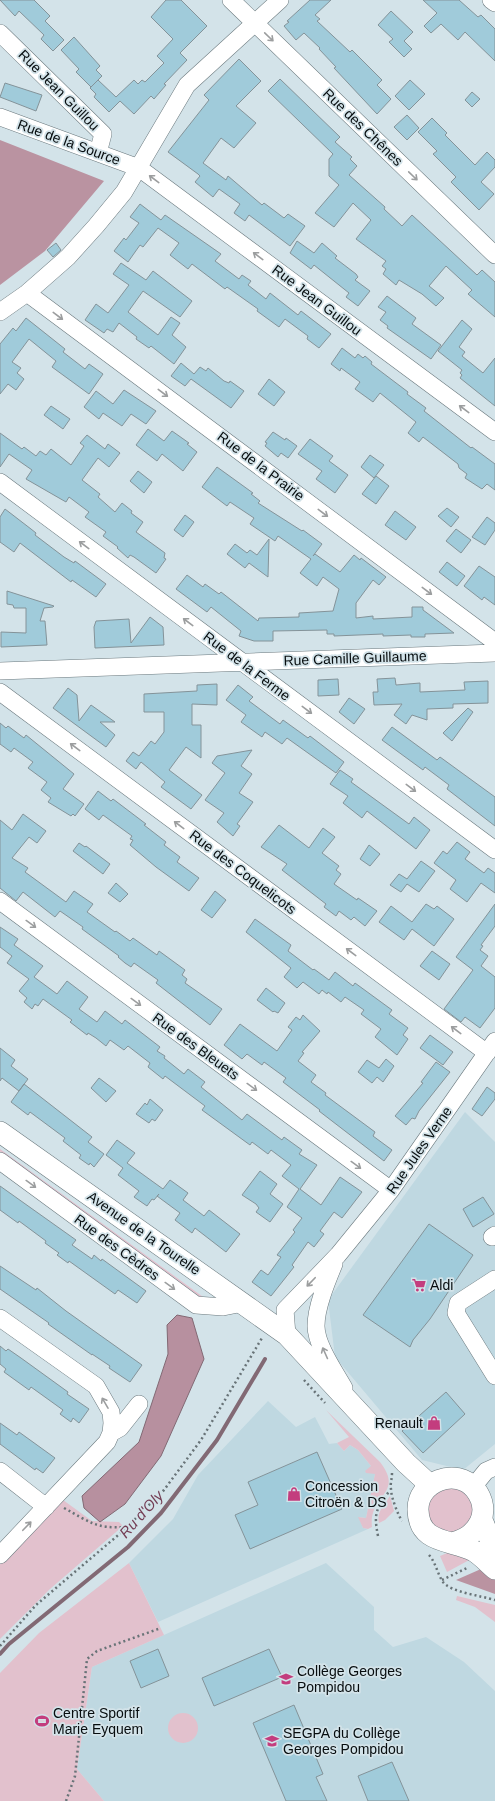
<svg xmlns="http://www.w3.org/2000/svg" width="495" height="1801" font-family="Arial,sans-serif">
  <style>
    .built { fill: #bfd8e1 }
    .green { fill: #e2c1cd }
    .forest { fill: #ba93a1 }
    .water { fill: #b7909f; stroke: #826974 }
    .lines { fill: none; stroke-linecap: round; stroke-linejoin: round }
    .stream { stroke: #826974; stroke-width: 4 }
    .building { fill: #a0cbda; stroke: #849399 }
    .minor-casing { stroke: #6b797e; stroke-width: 18 }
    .major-casing { stroke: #6b797e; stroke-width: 22 }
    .path { stroke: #687377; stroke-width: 2.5; stroke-dasharray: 2 3; stroke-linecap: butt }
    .minor { stroke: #fff; stroke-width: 17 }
    .major { stroke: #fff; stroke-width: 21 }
    .oneway { stroke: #9c9e9f }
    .labels { text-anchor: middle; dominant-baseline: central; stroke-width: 3.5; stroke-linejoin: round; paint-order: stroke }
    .street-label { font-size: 14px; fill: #070d0f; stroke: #d3e3e9 }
    .poi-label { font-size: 14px; fill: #070d0f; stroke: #d3e3e9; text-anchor: start }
    .water-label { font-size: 15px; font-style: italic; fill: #743e55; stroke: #d3e3e9 }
  </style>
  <rect width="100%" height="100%" fill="#d3e3e9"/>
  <!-- built -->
  <path class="built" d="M465 1112 495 1142V1444L463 1470 422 1460 335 1357 328 1300Z
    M268 1401 296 1427 315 1417 329 1444 337 1443 344 1451 350 1445 358 1450 371 1466 375 1474 366 1518 359 1517 363 1528 368 1529 158 1622 129 1563 173 1519 198 1475Z
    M326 1563 374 1607V1630L393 1647 426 1637 464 1662 495 1691V1801H104L77 1769 92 1667Z"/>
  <!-- green -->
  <path class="green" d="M0 1149 210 1302H207L0 1156Z
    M326 1410 380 1462C405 1494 368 1495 372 1527L368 1529 363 1528 358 1517 366 1518 375 1474 366 1473 365 1471 371 1466 358 1450 350 1445 344 1451 337 1443 349 1437Z
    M458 1487 474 1500 470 1527 445 1535 429 1522C427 1505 427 1503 438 1490Z
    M390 1496 394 1511 385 1520 379 1523C376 1512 385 1504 390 1496Z
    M63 1500 92 1521 119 1522 123 1526 50 1589 0 1639V1564Z
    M452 1551 473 1558 447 1572 440 1556Z
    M129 1563 164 1635 92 1667 77 1769 104 1801H0V1673L39 1633Z
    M457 1596 495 1605V1622L475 1607 456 1600Z
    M168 1728a15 15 0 1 1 30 0a15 15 0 1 1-30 0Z"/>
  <!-- forest -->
  <path class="forest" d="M0 140 104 181 45 251 0 285Z
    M481 1569 495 1579V1594L456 1580Z"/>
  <!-- water -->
  <path class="water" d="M177 1315 192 1318 204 1359 161 1456 125 1504 100 1522 84 1508 82 1496 139 1442 168 1354 167 1325Z"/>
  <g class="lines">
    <!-- stream -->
    <path class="stream" d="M0 1654 9 1644 128 1547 161 1513 217 1440 265 1359"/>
  </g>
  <!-- building -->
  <path class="building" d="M0 0H34L50 16 45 21 64 40 53 51 41 39 44 35 19 11 15 16Z
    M166 0H181L207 26 180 53 187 60 164 84 166 85 154 99 151 96 134 114 120 101 109 112 94 97 96 94 90 88 98 80 116 97 134 80 138 84 142 80 145 82 164 63 157 56 173 39 151 17Z
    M310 0H331L315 15 320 19 317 21 350 52 352 50 382 80 377 85 391 99 377 114 334 68 336 67 319 49 320 48 304 33 296 40 284 26 289 22 287 21Z
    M423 0H459L478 17 481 15 495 29V61L465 32 458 40 441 24 431 33 424 26 437 13Z
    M391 11 413 32 404 41 412 49 404 57 389 42 393 39 378 25Z
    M74 37 100 66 96 70 102 76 91 87 76 72 79 69 61 50Z
    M239 59 261 81 236 106 256 123 234 148 221 138 203 163 226 180 228 176 262 205 264 203 284 218 288 214 305 226 290 246 249 215 245 221 234 213 240 204 219 189 213 197 195 182 200 176 198 174 168 152 209 100 204 95Z
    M280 79 340 137 335 142 352 157 350 159 357 166 349 175 385 207 384 209 402 226 412 215 477 275 482 270 495 282V317L468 294 472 290 446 266 429 286 444 298 436 306 422 294 399 280 396 285 383 274 386 269 382 266 386 261 356 239 371 220 354 204 353 203 334 227 315 213 339 185 329 176V159L333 154 268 91Z
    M410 80 425 94 409 110 395 96Z
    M5 83 42 95 36 111 0 97Z
    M472 92 480 99 472 107 465 100Z
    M407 115 419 128 407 140 394 127Z
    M432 118 447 133 445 135 475 165 487 152 495 160V167L481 182 494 194 479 210 451 182 456 177 433 154 437 151 418 132Z
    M140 204 161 220 165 215 221 254 215 261 239 279 242 275 251 281 248 285 266 299 270 293 298 315 301 311 331 334 319 348 307 339 308 336 285 319 279 327 257 311 258 309 227 287 225 289 192 264 188 269 170 255 179 243 158 228 143 247 140 245 128 262 114 251 124 238 126 240 139 223 130 217Z
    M297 241 314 253 322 243 337 256 335 258 356 274 358 277 355 280 370 291 358 306 346 297 349 293 314 265 311 269 290 253Z
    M56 243 61 250 53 257 47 250Z
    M121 263 146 280 153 271 192 301 180 317 143 291 128 312 158 335 171 317 180 323 172 335 186 347 174 364 151 346 149 348 136 339 137 337 119 323 113 332 107 329 104 333 85 320 96 304 108 313 129 285 113 274Z
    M387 296 416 318 412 324 441 345 431 359 387 328 388 326 380 320 386 312 378 307Z
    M26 318 65 349 63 352 85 369 89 364 103 374 89 394 52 367 56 361 29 339 12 362 21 368 17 373 24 379 16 390 8 384 0 394V344L13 328 16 331Z
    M462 320 472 329 459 347 465 352 462 356 483 373 495 358V406L460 378 462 375 460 373 462 370 438 351Z
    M342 348 355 358 358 354 363 358 365 356 372 362 371 364 408 392 407 394 426 408 424 411 471 448 472 447 495 464V490L487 484 482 489 465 478 467 474 459 468 458 464 423 437 419 442 408 433 416 422 380 393 373 402 355 389 360 382 341 368 340 371 331 364Z
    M181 363 194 374 200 367 206 371 208 368 224 381 229 383 230 381 244 391 231 408 191 379 185 386 171 376Z
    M269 379 285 392 274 406 258 394Z
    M124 390 156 411 146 424 131 414 122 426 103 413 99 419 84 407 96 391 113 404Z
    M51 406 70 419 63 429 44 415Z
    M148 429 164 441 172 431 189 443 187 444 197 452 183 471 162 454 157 461 136 445Z
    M273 432 285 440 286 438 297 446 288 458 281 453 278 457 265 446 267 443 265 442Z
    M0 433 22 449 24 447 36 456 40 451 46 455 51 449 71 465 84 446 80 443 87 435 105 449 108 444 120 453 109 467 98 458 82 480 100 494 98 497 115 512 122 503 132 511 131 513 143 522 136 532 165 553 164 558 166 559 156 573 134 557 130 555 128 558 117 548 118 547 103 536 106 532 85 517 89 512 69 497 66 502 26 479 32 470 9 454 0 467Z
    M310 439 333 456 329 461 348 475 335 493 316 479 322 471 298 454Z
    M370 455 384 465 374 478 361 467Z
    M217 467 253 493 251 494 260 501 258 503 302 531 303 530 322 544 313 556 315 554 340 572 354 555 360 560 361 558 386 577 379 585 373 580 356 603V618L373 616V619L412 617V607H423V610L454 633 425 634V637H411V635L383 636V634L334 636V634H327V630L273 631V641H254L239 636 241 631 211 607 207 612 176 589 187 575 203 587 205 584 219 594 221 592 258 621 259 618 299 617V613L333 611 339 589 323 577 317 586 300 573 311 559 278 536 275 541 250 524 254 518 230 502 227 506 202 487Z
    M138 471 152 482 144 493 130 481Z
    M376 476 389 486 376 504 362 494Z
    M447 508 459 517 451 527 438 516Z
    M5 509 31 529 36 533 35 535 64 557 74 563 75 561 106 584 96 597 72 580 71 582 20 543 14 552 0 542V517Z
    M395 511 416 527 406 540 385 525Z
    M185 515 194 522 183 537 174 530Z
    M487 517 495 523V530L485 545 472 537Z
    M456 529 471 540 461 553 446 541Z
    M269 539 268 577 249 563 245 568 227 554 235 544 247 553 250 550 257 555Z
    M447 562 465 576 457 586 439 572Z
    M479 566 495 577V605L484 597 482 600 464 586Z
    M7 591 54 606 53 607 44 608 40 621H45L47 645 1 647V632L26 633V608H14L13 605 7 604Z
    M150 617 163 627 164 645 95 648 94 627 96 621 129 619 131 643Z
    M395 678 396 685 420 683V692L465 690 464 682 488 681V703L453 704V708L427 709V720L412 715 406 724 394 715 402 704 374 705 373 692H378L377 679Z
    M338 679 339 695 318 696V680Z
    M217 684V705L192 704V725H201V758L186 747 169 770 202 795 191 809 161 787 165 782 141 762 136 769 126 761 133 752 139 756 151 741 155 744 164 732V712H144V694L197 691V685Z
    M238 685 253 697 249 701 280 724 283 720 308 738 310 736 344 762 336 773 287 738 282 744 265 732 262 737 241 722 246 715 226 700Z
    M68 688 77 695 79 721 91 705 115 722H100L115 735 106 747 53 708Z
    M349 698 365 709 354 724 339 712Z
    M468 708 473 712 452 741 443 733Z
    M0 723 6 728 8 726 24 738 26 735 74 774 63 789 84 804 75 816 73 814 71 816 48 802 51 798 41 790 47 782 28 768 33 762 14 748 11 752 0 744Z
    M392 727 437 760 440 757 495 797V826L447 789 449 785 425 767 423 770 382 740Z
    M252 750 241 766 252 774 239 793 253 802 237 824 240 826 233 836 217 822 224 813 205 800 225 773 212 763 217 756Z
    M340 770 353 779 351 782 409 824 414 817 430 830 416 849 367 811 362 818 343 803 348 796 330 784Z
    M98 791 111 801 113 799 146 824 144 825 166 842 164 845 180 857 177 862 199 878 189 891 156 867 130 845 133 840 130 839 132 836 103 815 99 820 85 809Z
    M23 814 46 831 37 843 29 837 12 858 28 868 25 872 66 902 74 891 93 904 87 912 115 932 116 931 130 941 133 938 157 955 159 951 185 970 182 975 187 979 185 983 222 1009 210 1025 156 983 158 980 134 963 131 967 125 963 118 957 119 956 82 929 83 927 60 911 55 917 23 892 16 901 0 888V820L12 830Z
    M279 825 309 848 323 828 335 837 322 853 339 866 336 870 341 874 334 884 357 900 358 898 377 911 365 926 354 917 351 920 339 911 336 916 324 907 326 904 282 870 287 864 261 847Z
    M457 842 470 852 465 859 484 873 488 868 495 873V893L481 883 467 902 450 889 456 880 434 863 443 851 447 854Z
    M79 843 85 847 86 846 110 864 103 874 73 851Z
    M369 845 380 854 370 866 360 859Z
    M421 861 435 871 419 892 407 884 401 892 390 885 399 874 407 879Z
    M116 883 128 894 120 902 108 893Z
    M215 891 226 900 212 918 201 910Z
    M426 904 434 909 437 906 454 919 434 946 412 929 404 940 379 922 391 906 412 922Z
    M495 904V926L481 945 483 946 480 950 488 956 481 966 495 977V1008L480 1028 465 1017 461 1022 444 1009 473 970 456 957Z
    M255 919 291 945 288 951 313 970 314 969 329 980 335 972 353 986 355 983 392 1010 389 1014 408 1028 403 1035 408 1039 397 1055 375 1037 381 1029 361 1014 364 1010 345 997 341 1002 328 992 327 994 322 990 319 994 303 982 297 988 284 977 291 968 246 932Z
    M0 927 18 939 14 945 43 966 34 977 57 994 67 981 88 997 79 1009 97 1022 105 1011 122 1024 125 1020 160 1047 157 1051 165 1056 164 1058 184 1074 188 1069 205 1082 201 1087 242 1120 247 1114 282 1140 284 1137 302 1150 299 1154 317 1165 300 1189 321 1205 340 1177 362 1192 342 1218 334 1212 320 1231 324 1234 314 1247 308 1242 292 1265 294 1267 271 1296 252 1282 261 1270 268 1275 281 1257 277 1255 295 1232 293 1230 302 1218 287 1207 299 1189 282 1176 291 1165 271 1150 268 1154 252 1142 250 1145 202 1110 205 1106 165 1076 163 1079 148 1067 150 1063 128 1046 124 1050 110 1040 106 1046 96 1038 88 1033 87 1035 70 1022 72 1020 43 999 38 1006 35 1004 32 1009 24 1002 27 998 19 991 29 979 7 963 12 956 0 947Z
    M432 951 450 964 439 980 420 966Z
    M266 988 285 1003 278 1013 274 1011 273 1012 257 1000Z
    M303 1015 320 1031 302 1052 304 1053 298 1061 316 1075 311 1082 326 1093 325 1095 375 1132 373 1136 392 1150 384 1161 319 1111 320 1110 283 1082 286 1078 264 1062 262 1065 247 1054 242 1059 224 1045 240 1024 277 1051 292 1030 288 1027 296 1017 300 1020Z
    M430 1035 453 1052 443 1065 420 1048Z
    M0 1048 15 1060 11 1066 28 1079 19 1091 2 1078 0 1081Z
    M386 1059 394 1066 383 1082 377 1077 372 1083 358 1072 367 1060 379 1068Z
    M436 1062 450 1072 419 1111 415 1119 412 1118 406 1125 395 1116 423 1083 421 1082Z
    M99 1078 116 1091 106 1102 91 1088Z
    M24 1084 92 1137 88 1142 104 1154 94 1167 90 1163 89 1165 79 1158 81 1155 63 1141 65 1138 30 1112 28 1115 11 1102Z
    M487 1087 495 1093V1099L482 1116 472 1109Z
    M150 1099 163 1110 155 1121 152 1119 149 1123 136 1114 145 1103 147 1105Z
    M117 1140 135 1153 127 1163 163 1189 170 1180 188 1193 183 1200 204 1216 209 1210 240 1234 226 1252 195 1228 192 1233 175 1220 180 1213 157 1196 159 1194 154 1200 152 1199 147 1206 134 1197 139 1191 118 1175 123 1168 106 1155Z
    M260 1171 277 1184 270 1194 283 1204 270 1222 256 1212 259 1208 256 1204 242 1195Z
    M0 1186 76 1240 72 1245 92 1259 94 1255 101 1261 102 1259 146 1291 137 1303 118 1290 115 1294 69 1261 68 1263 57 1255 59 1253 45 1243 46 1241 19 1221 18 1223 0 1210Z
    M483 1197 494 1214 473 1227 463 1209Z
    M429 1224 473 1255 430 1319 413 1340 410 1347 363 1315Z
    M0 1266 36 1290 37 1288 66 1311 142 1365 130 1382 109 1368 110 1366 92 1354V1355L48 1324 49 1323 0 1289Z
    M0 1346 6 1351 8 1349 21 1358 68 1392 67 1394 89 1409 79 1423 73 1418 71 1422 60 1414 63 1410 31 1387 29 1390 4 1372 6 1369 0 1364Z
    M446 1392 465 1414 423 1453 402 1431Z
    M0 1423 17 1435 19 1432 55 1458 43 1473 36 1468 35 1470 0 1444Z
    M317 1452 342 1509 250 1549 235 1515 258 1505 248 1482Z
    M158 1649 169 1676 141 1688 130 1661Z
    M269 1649 282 1677 214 1706 202 1678Z
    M294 1705 323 1774 316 1777 327 1801H286L253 1723Z
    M392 1762 409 1801H368L358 1776Z"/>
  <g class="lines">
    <defs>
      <path id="minor" d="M231 0 495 255
        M491 0 495 3
        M0 33 103 134 98 153
        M0 117 139 168 495 432
        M27 293 495 642
        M0 312 27 293 68 257 96 226 124 192 187 85 280 0
        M0 482 495 850
        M0 671 495 653
        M0 692 487 1053
        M0 901 391 1190
        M0 1161 196 1305 223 1307 243 1303
        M492 1237 495 1235
        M334 1264C327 1281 316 1307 316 1326 316 1345 335 1372 344 1388
        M495 1279 458 1303 456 1313 495 1376
        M0 1318 96 1386 111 1412 112 1423 111 1433 107 1442 0 1555
        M287 1335 285 1310 338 1255 391 1190 495 1041
        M111 1433 120 1428 139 1404
        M0 1471 46 1507
        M473 1487 486 1471 495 1467"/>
      <path id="major" d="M0 1132 287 1335 406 1463 430 1485
        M482 1520 492 1544 495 1548
        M452 1543C478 1537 493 1512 475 1489 456 1466 417 1482 418 1510 419 1545 452 1539 474 1551 482 1556 488 1563 495 1569"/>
    </defs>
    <!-- minor casing -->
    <use href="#minor" class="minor-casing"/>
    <!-- major casing -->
    <use href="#major" class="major-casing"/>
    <!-- path -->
    <path class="path" d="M304 1380 325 1403
      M392 1473C392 1479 390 1484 391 1489 391 1497 398 1515 402 1521
      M64 1508C90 1522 96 1529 126 1527
      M378 1536C373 1511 377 1509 390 1490
      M429 1555C436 1563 437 1573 443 1582 450 1592 482 1596 495 1600
      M442 1580 469 1567
      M0 1646 36 1605 123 1531 164 1490 201 1440 262 1338
      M66 1801 75 1776 87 1659 97 1651 161 1628"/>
    <!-- minor -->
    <use href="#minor" class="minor"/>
    <!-- major -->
    <use href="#major" class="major"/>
  </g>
  <!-- one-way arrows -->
  <defs><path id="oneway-shaft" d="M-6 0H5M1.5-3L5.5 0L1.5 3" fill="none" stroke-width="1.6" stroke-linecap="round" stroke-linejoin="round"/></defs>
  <g class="oneway">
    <use href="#oneway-shaft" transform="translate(269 37) rotate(44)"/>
    <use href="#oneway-shaft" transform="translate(413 176) rotate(44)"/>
    <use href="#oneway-shaft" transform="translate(154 179) rotate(-143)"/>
    <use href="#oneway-shaft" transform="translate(258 256) rotate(-143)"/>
    <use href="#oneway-shaft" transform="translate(58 316) rotate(37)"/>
    <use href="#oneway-shaft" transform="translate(163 393) rotate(37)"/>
    <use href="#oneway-shaft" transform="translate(464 409) rotate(-143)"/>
    <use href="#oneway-shaft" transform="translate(323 513) rotate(37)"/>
    <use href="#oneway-shaft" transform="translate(84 545) rotate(-143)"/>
    <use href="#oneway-shaft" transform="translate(427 591) rotate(37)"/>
    <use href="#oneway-shaft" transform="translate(188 622) rotate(-143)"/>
    <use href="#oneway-shaft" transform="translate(307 710) rotate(37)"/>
    <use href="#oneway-shaft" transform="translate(75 747) rotate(-143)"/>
    <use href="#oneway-shaft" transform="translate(411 788) rotate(37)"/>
    <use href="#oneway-shaft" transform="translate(179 825) rotate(-143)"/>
    <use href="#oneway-shaft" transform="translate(31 924) rotate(36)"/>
    <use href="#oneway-shaft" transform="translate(351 952) rotate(-143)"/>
    <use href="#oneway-shaft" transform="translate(136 1002) rotate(36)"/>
    <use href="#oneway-shaft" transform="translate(456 1030) rotate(-143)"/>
    <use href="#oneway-shaft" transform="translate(252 1087) rotate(36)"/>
    <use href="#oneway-shaft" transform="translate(356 1165) rotate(36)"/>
    <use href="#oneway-shaft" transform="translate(31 1184) rotate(36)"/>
    <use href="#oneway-shaft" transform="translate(311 1282) rotate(134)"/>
    <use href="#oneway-shaft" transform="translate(170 1286) rotate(36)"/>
    <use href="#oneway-shaft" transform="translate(325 1353) rotate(-114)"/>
    <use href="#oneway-shaft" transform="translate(105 1403) rotate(-120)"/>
    <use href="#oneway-shaft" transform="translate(27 1526) rotate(-46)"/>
  </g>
  <!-- icons -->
  <defs>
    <symbol id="supermarket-bare" viewBox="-9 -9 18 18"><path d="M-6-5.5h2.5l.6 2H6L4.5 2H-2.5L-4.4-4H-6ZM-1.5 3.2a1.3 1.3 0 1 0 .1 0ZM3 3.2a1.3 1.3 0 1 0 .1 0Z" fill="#c33d7e" stroke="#d3e3e9" stroke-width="2.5" paint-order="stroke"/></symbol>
    <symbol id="shop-bare" viewBox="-9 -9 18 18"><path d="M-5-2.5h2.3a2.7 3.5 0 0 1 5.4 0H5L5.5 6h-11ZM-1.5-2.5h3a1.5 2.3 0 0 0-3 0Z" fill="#c33d7e" stroke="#d3e3e9" stroke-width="2.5" paint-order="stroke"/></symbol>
    <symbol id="school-bare" viewBox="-9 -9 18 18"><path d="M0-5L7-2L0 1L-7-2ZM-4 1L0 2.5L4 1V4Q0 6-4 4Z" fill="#c33d7e" stroke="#d3e3e9" stroke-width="2.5" paint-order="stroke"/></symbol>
    <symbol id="stadium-bare" viewBox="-9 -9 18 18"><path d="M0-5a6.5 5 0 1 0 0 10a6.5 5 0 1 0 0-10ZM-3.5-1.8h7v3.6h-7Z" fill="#c33d7e" stroke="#d3e3e9" stroke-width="2.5" paint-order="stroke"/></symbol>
  </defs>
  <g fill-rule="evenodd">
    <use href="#supermarket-bare" x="409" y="1275" width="20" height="20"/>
    <use href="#shop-bare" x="424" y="1413" width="20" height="20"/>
    <use href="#shop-bare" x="284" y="1484" width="20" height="20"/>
    <use href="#school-bare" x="276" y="1669" width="20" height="20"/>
    <use href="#stadium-bare" x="32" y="1711" width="20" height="20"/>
    <use href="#school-bare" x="262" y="1731" width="20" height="20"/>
  </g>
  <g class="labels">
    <!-- street labels -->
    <g class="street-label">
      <text transform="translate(59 90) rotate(45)">Rue Jean Guillou</text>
      <text transform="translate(363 127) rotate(44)">Rue des Chênes</text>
      <text transform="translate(69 142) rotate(20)">Rue de la Source</text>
      <text transform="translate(317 300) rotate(37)">Rue Jean Guillou</text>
      <text transform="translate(261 466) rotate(37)">Rue de la Prairie</text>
      <text transform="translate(355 658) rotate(-2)">Rue Camille Guillaume</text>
      <text transform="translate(247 666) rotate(37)">Rue de la Ferme</text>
      <text transform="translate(243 872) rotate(37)">Rue des Coquelicots</text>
      <text transform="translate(196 1046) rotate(36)">Rue des Bleuets</text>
      <text transform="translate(419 1150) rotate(-55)">Rue Jules Verne</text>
      <text transform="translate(144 1233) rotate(35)">Avenue de la Tourelle</text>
      <text transform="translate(117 1247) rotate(36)">Rue des Cèdres</text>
    </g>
    <!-- poi labels -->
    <g class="poi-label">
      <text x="430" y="1285">Aldi</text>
      <text x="423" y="1423" text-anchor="end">Renault</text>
      <text x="305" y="1486">Concession<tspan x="305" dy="16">Citroën &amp; DS</tspan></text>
      <text x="297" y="1671">Collège Georges<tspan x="297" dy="16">Pompidou</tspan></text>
      <text x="53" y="1713">Centre Sportif<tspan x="53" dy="16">Marie Eyquem</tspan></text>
      <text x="283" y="1733">SEGPA du Collège<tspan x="283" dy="16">Georges Pompidou</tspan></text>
    </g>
    <!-- water labels -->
    <g class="water-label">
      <text transform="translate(141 1514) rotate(-48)">Ru d'Oly</text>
    </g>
  </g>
</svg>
